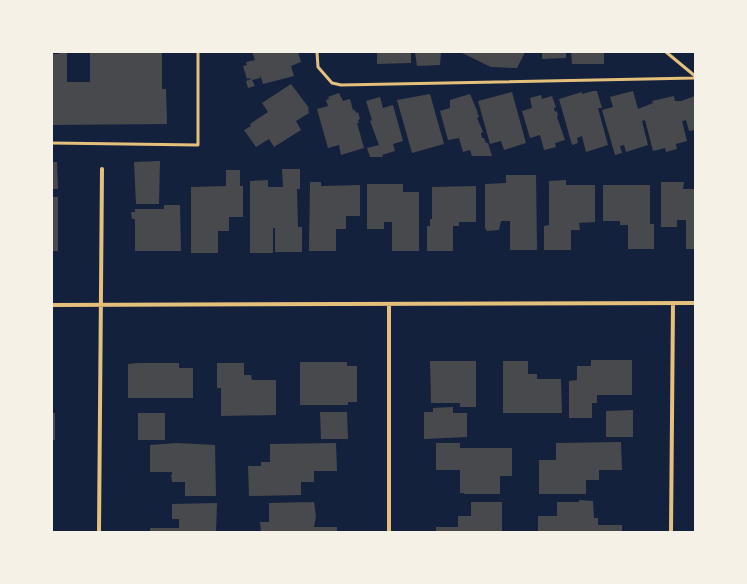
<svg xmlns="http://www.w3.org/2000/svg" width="747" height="584" font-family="'Golos Text',sans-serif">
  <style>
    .building { fill: #48494c }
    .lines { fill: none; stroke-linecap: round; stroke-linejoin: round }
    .service { stroke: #e5c07b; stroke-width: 3 }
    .minor { stroke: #e5c07b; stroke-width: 4 }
  </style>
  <rect width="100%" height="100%" fill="#14213d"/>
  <!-- building -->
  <path class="building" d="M59 52H67V82H90V52H162V89H166L167 124 52 125V54H59Z
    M252 52H298L301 62 291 66 294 76 263 84 260 75V78L252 80 255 86 248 88 246 81 251 79V78L247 79 243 66 247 65 246 62 255 60Z
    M377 52H411V63L377 64Z
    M415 52H441L440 65 417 66Z
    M460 52H525L517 68 491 67Z
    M542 52H566V58L542 59Z
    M571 52H604V64H572Z
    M291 84 309 108 308 109 309 113 296 121 301 130 274 147 269 139 256 147 244 130 251 126 250 124 268 112 262 103Z
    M593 91H597L602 108H598L608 145 586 152 582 136 577 138 578 143 572 145 559 99 582 92V94Z
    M633 91 638 109 653 103 652 101 674 96 675 101H681L695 96V130L689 131 686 120 682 121 687 141 676 144 677 149 666 152 665 148 653 151 645 120 642 121 648 145 626 152 624 145 620 146 622 153 615 155 602 110 613 107 610 97Z
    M512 92 526 143 504 150 501 141 490 144 478 101Z
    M339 93 343 101 350 99 353 110H355L356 113 358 112 360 119 358 120 359 123H357L364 148 341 155 339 145 328 148 317 109 328 106 326 100 329 99 328 97Z
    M430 94 444 144 412 153 397 100Z
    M470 94 478 113 476 114H478L479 117 477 118 483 132 481 133 482 138H484L486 143H488L492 156H472L470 150 463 152 459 138 448 140 440 111 450 108V100Z
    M541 95 542 99 552 96 556 107 554 108 555 112 557 111 558 116 557 117 565 140 555 143 556 147 544 150 540 135 530 138 522 111 532 108 530 98Z
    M380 97 383 108 393 105 403 141 393 144 395 151 382 155 383 157H370L367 148 379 145 370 121 372 120 366 101Z
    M160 161 159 204H136L134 162Z
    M52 162H57L58 189H52Z
    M282 169H300V189H297L298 227H302V252H275V228H273V253H250V181L268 180V187H283Z
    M226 170H240V186H243V217H229V231H218V253H191V187L226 186Z
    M506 175H536L537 250H510V221H501L499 230 487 231 485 228V184L506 183Z
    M566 180V185H595V222L579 223 580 230H571V250H544V226L549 225V181Z
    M310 182H321V186L360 185V216H346V229H336V251H309Z
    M661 182H684L683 189H695V249H686V220H677V227H661Z
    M367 184H403V192H419V251H392V222H384V229H367Z
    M603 185H650V224H654V249H628V225H620V221H603Z
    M476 186V222H459V226H453V251H427V226H430V219H432V187Z
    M52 197H58V251H52Z
    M164 205H180L181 251H135V219H132L131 212H135V209H164Z
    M591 360H632V395H597V403H592V418H569V381L577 380V366H591Z
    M430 361H476V407H460V403H431Z
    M503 361H528V374H537V379H561L562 413H503Z
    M300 362H347V366H357V402H348V405H300Z
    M138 363H179V368H193V398H128V364Z
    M217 363H244V375H251L252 380H276V415L221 416V388H217Z
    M453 407V413H467V437L424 439V412H433V408Z
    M633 410V437H606V411Z
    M320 412H347L348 439H321Z
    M52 413H55V440H52Z
    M138 413H165V440H138Z
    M621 442 622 470H599V480H586V494H539V460H556V443Z
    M177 443 215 445 216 496H185V482H172L171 475H172V472H150V445Z
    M336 443 337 471H314V482H301V495L249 496 248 466H261V462H270V444Z
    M436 443H460V448H512V476H500V494H464V493H460V470H436Z
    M579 500 593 501 594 518H598V525H622V532H538V516H557V502H579Z
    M314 502 316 516 314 527H337V532H261L260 522H269V503Z
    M471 502H502V532H436V527H458V516H471Z
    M217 503 216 532H150V528H179V519H172V504Z"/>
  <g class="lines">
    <!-- service -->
    <path class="service" d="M317 52 318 67 332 83 341 85 695 78
      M666 52 695 76
      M52 143 198 145V52"/>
    <!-- minor -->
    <path class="minor" d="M389 304V532
      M52 305 695 303
      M99 532 102 169
      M671 532 673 303"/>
  </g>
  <!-- border -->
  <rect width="747" height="584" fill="none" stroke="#f6f1e7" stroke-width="106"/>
</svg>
